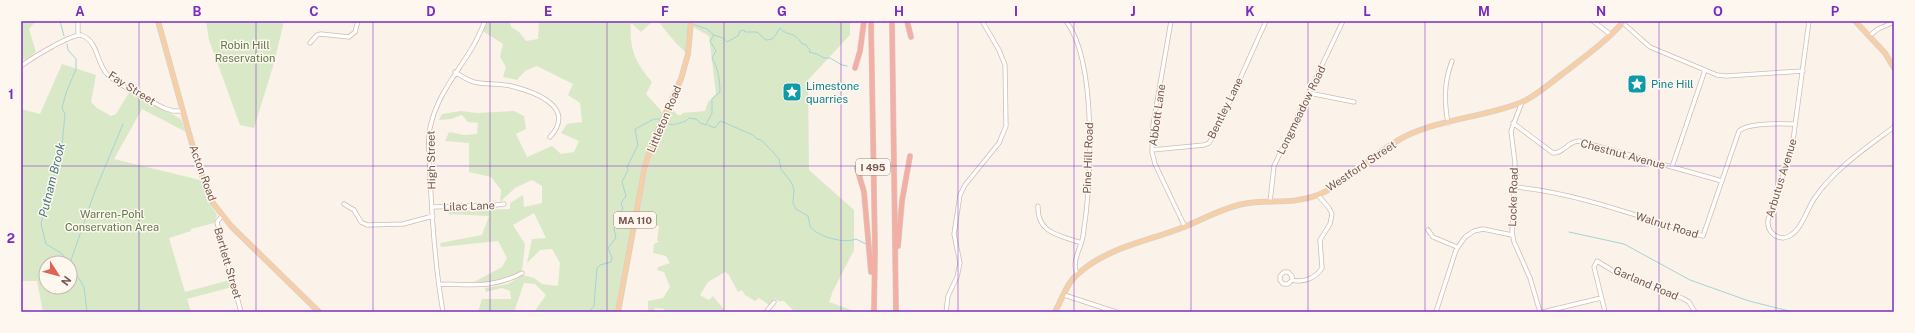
<svg xmlns="http://www.w3.org/2000/svg" width="1915" height="333" font-family="'Public Sans',sans-serif">
  <style>
    .green { fill: #d9e9c8; fill-rule: evenodd }
    .lines { fill: none; stroke-linecap: round; stroke-linejoin: round }
    .stream { stroke: #a5d3d6; stroke-width: 1 }
    .minor-casing { stroke: #cfbcb2; stroke-width: 5 }
    .major-casing { stroke: #d8d0cd; stroke-width: 6 }
    .highway-casing { stroke: #d8d0cd; stroke-width: 6 }
    .minor { stroke: #fff; stroke-width: 3.5 }
    .major { stroke: #f6cfa6; stroke-width: 4.5 }
    .highway { stroke: #f2b0a4; stroke-width: 5 }
    .grid { fill: none; stroke: #7b2cbf; stroke-width: 1; stroke-opacity: 0.55 }
    .labels { text-anchor: middle; dominant-baseline: central; stroke-width: 3; stroke-linejoin: round; paint-order: stroke }
    .shield { fill: #fef7f0; stroke: #9e877f; stroke-width: 1 }
    .shield-label { font-size: 10px; font-weight: bold; fill: #75574e }
    .park-label { font-size: 11px; fill: #5b7946; stroke: #fef7f0 }
    .culture-label { font-size: 11px; fill: #0d838f; stroke: #fef7f0; text-anchor: start }
    .street-label { font-size: 11px; fill: #75574e; stroke: #fef7f0 }
    .water-label { font-size: 12px; font-style: italic; fill: #427678; stroke: #fef7f0 }
    .neatline { fill: none; stroke: #7b2cbf; stroke-width: 1.5 }
    .grid-label { font-size: 13px; text-anchor: middle; font-weight: bold; fill: #7b2cbf }
  </style>
  <rect width="100%" height="100%" fill="#fbf2e9"/>
  <!-- green -->
  <path class="green" d="M21 21H36L29 29 36 52 27 59 21 60Z
    M206 21H284L274 63 254 128 240 125 209 40Z
    M485 21H510L511 27 519 32 526 41 538 39 539 21H653L641 32 631 23C629 49 635 62 652 82L646 94 665 115 651 148 618 312H534L546 295 535 284 524 283 514 312H500L499 310 478 312 482 299H511L510 291 502 288 486 292 485 288 508 284 523 275 534 278 542 284 558 286 560 263 552 249 540 250 527 263 532 239 546 238 534 213 513 225 525 244 522 271C508 281 491 285 474 282L502 267 507 258 498 241 441 247 440 243 482 235 489 216 449 214 448 211 510 209V203L523 195 524 207 542 203V186L532 180 515 188 500 202 501 190 491 177 469 172V143L445 141 449 132 464 135 477 134 478 123 468 122 462 115 451 119 439 120 442 114 461 111 477 113 514 111 524 116 526 129 516 134 527 157 552 146 561 154 574 152 579 141 561 133 567 124 582 122 580 103 568 95 573 84 537 66 525 71 517 80 503 77 506 67 500 57 503 44 481 30Z
    M658 21H688L691 23 688 54C676 45 667 32 658 21Z
    M695 21H850V35L808 80 809 170 854 210V250L833 291 829 302 857 312H795L784 301H778L774 298 769 305 759 298 755 301 745 295 742 290 738 292 729 275 725 272 708 282 700 295 709 300 713 296 726 312H665L664 309 655 308 654 312H648V301L663 298 670 287 664 272 657 270 658 267 670 263 666 256 653 253 654 244 660 241H657L659 226 637 225 648 167 656 140 671 108 678 115H682V113L705 111 708 102 716 94 709 36 693 27Z
    M62 64 96 75 91 102 97 108 111 116 116 114 130 91 181 119 186 132 142 109 114 159 200 180 208 201 217 215 214 223 191 229V231L169 238 185 292 230 280 232 287 187 299 191 312H43L37 281H21V109L40 114ZM46 263H70V287H46Z"/>
  <g class="lines">
    <!-- stream -->
    <path class="stream" d="M60 21 64 36
      M684 21 689 23
      M714 35 723 38 727 42 738 36 740 31 744 30 745 32H757L766 40C775 40 775 35 780 28 787 37 794 30 802 44H805L810 50 809 52 817 54 824 58H830L842 65 847 66
      M67 44 68 50 76 59V69L66 93 62 108 65 114 62 146 41 224 46 244 61 253 69 263
      M665 122 672 125C678 123 685 123 689 118L696 119 700 123 706 125 712 113V99L720 92C720 80 718 68 712 58L716 51 710 41 714 35 707 29 692 24
      M708 125 715 128 720 121 723 122 753 135 757 139 761 140 774 153 779 159 781 169 791 182 794 189 793 203 796 209 808 216C809 219 809 223 810 226 817 237 845 244 856 239L866 244
      M1569 232 1624 244 1690 280 1749 301 1793 312
      M70 263 95 191 123 124
      M70 264 84 287 87 312
      M589 312 594 306 597 268 600 265 611 262 612 258 608 248 616 238 614 229 619 219 618 215 623 209 621 203 626 196 622 182 628 170 627 167 638 145 635 129 654 119H660"/>
    <defs>
      <path id="minor" d="M1066 21C1098 63 1091 185 1083 236 1081 249 1071 261 1077 274
        M1171 21 1153 125 1152 152 1155 164 1185 227
        M1593 21 1611 35
        M1809 21 1792 148 1768 220C1767 230 1773 237 1783 238 1800 236 1806 211 1814 199 1834 169 1866 148 1894 127
        M1623 23 1650 47 1717 75 1726 76 1803 71
        M78 35V21
        M1869 36 1878 29 1894 22
        M310 43 317 35 321 34 349 37 355 32 358 21
        M21 66C32 58 69 35 81 35 98 41 96 61 106 73 114 83 150 101 164 108L173 111H183
        M455 72C461 76 467 80 474 82 486 85 499 83 511 86 535 92 577 107 550 137
        M1309 93 1354 102
        M1522 102 1511 131 1515 163 1512 232 1514 242 1530 278 1540 312
        M1448 123C1444 101 1444 82 1452 61
        M1513 123 1553 153C1563 154 1568 141 1579 141L1722 181
        M1152 150 1204 145 1209 143 1217 130 1266 21
        M1672 167 1705 70
        M1514 187C1579 193 1641 218 1703 236L1739 131C1749 122 1781 124 1795 124
        M1270 202 1274 166 1343 21
        M344 204 354 210 361 222 367 225 403 224 433 216
        M1038 206C1037 234 1060 235 1081 243
        M432 207 496 205 504 204
        M222 216 217 222 241 312
        M1428 230 1433 237 1457 247
        M1292 280 1288 284H1283L1280 280V276L1284 272H1288L1292 276V280C1303 283 1316 278 1322 268L1320 240 1330 224 1332 214 1329 208 1318 195
        M439 284C471 284 492 289 522 273
        M1064 295 1116 312
        M443 312C435 267 432 220 430 175 430 157 426 138 432 120 440 92 457 73 472 48 477 40 481 30 485 21
        M766 312 774 302
        M946 312 948 296 957 277 960 263 954 234 960 195 965 185 999 143 1006 126 1005 65 999 50 982 21
        M1436 312 1456 250 1465 237 1474 231 1483 229 1512 235
        M1543 312 1601 298
        M1605 312 1594 267 1597 261 1620 275 1682 298 1689 302 1695 312"/>
      <path id="major" d="M158 21 192 144 206 188 213 203 231 226 319 312
        M1855 21 1885 53 1894 68
        M618 312 645 166 654 139 681 79 688 54 691 21
        M1055 312C1062 299 1067 282 1079 273 1108 247 1149 241 1184 227 1204 219 1222 208 1243 204 1269 199 1292 205 1318 195 1350 181 1374 152 1406 136 1442 119 1483 117 1520 103 1535 97 1549 84 1561 75 1583 58 1606 42 1624 21"/>
      <path id="highway" d="M871 21 875 250 874 312
        M892 21 896 312
        M907 21 911 37
        M855 68 860 51 864 21
        M857 168 864 192 871 272
        M898 246 902 201 910 156"/>
    </defs>
    <!-- minor casing -->
    <use href="#minor" class="minor-casing"/>
    <!-- major casing -->
    <use href="#major" class="major-casing"/>
    <!-- highway casing -->
    <use href="#highway" class="highway-casing"/>
    <!-- minor -->
    <use href="#minor" class="minor"/>
    <!-- major -->
    <use href="#major" class="major"/>
    <!-- highway -->
    <use href="#highway" class="highway"/>
  </g>
  <!-- grid -->
  <path class="grid" d="M139 21V312M256 21V312M373 21V312M490 21V312M607 21V312M724 21V312M841 21V312M958 21V312M1074 21V312M1191 21V312M1308 21V312M1425 21V312M1542 21V312M1659 21V312M1776 21V312M21 166H1894"/>
  <!-- icons -->
  <defs>
    <symbol id="sight-square" viewBox="-11 -11 22 22"><rect x="-9" y="-9" width="18" height="18" rx="4" fill="#0f9aa8" stroke="#fef7f0"/><path d="M0-6L1.8-2.2L6-1.7L2.9 1.2L3.7 5.4L0 3.3L-3.7 5.4L-2.9 1.2L-6-1.7L-1.8-2.2Z" fill="#fff"/></symbol>
  </defs>
  <g fill-rule="evenodd">
    <use href="#sight-square" x="1626" y="73" width="22" height="22"/>
    <use href="#sight-square" x="781" y="81" width="22" height="22"/>
  </g>
  <g class="labels">
    <!-- shield labels -->
    <g class="shield">
      <rect x="856" y="159" width="34" height="16" rx="3"/>
      <rect x="614" y="212" width="42" height="16" rx="3"/>
    </g>
    <g class="shield-label">
      <text x="873" y="167">I 495</text>
      <text x="635" y="220">MA 110</text>
    </g>
    <!-- park labels -->
    <g class="park-label">
      <text x="245" y="45">Robin Hill<tspan x="245" dy="13">Reservation</tspan></text>
      <text x="112" y="214">Warren-Pohl<tspan x="112" dy="13">Conservation Area</tspan></text>
    </g>
    <!-- culture labels -->
    <g class="culture-label">
      <text x="1651" y="84">Pine Hill</text>
      <text x="806" y="86">Limestone<tspan x="806" dy="13">quarries</tspan></text>
    </g>
    <!-- street labels -->
    <g class="street-label">
      <text transform="translate(132 88) rotate(32)">Fay Street</text>
      <text transform="translate(1225 108) rotate(-64)">Bentley Lane</text>
      <text transform="translate(1301 110) rotate(-64)">Longmeadow Road</text>
      <text transform="translate(1157 115) rotate(-82)">Abbott Lane</text>
      <text transform="translate(664 119) rotate(-67)">Littleton Road</text>
      <text transform="translate(1623 154) rotate(15)">Chestnut Avenue</text>
      <text transform="translate(1088 158) rotate(-88)">Pine Hill Road</text>
      <text transform="translate(431 160) rotate(-91)">High Street</text>
      <text transform="translate(1361 166) rotate(-34)">Westford Street</text>
      <text transform="translate(203 173) rotate(70)">Acton Road</text>
      <text transform="translate(1781 178) rotate(-73)">Arbutus Avenue</text>
      <text transform="translate(1513 197) rotate(-88)">Locke Road</text>
      <text transform="translate(469 206) rotate(-2)">Lilac Lane</text>
      <text transform="translate(1667 225) rotate(17)">Walnut Road</text>
      <text transform="translate(228 263) rotate(74)">Bartlett Street</text>
      <text transform="translate(1646 283) rotate(23)">Garland Road</text>
    </g>
    <!-- water labels -->
    <g class="water-label">
      <text transform="translate(52 180) rotate(-76)">Putnam Brook</text>
    </g>
  </g>
  <!-- border -->
  <rect width="1915" height="333" fill="none" stroke="#fef7f0" stroke-width="44"/>
  <!-- north arrow -->
  <g transform="translate(58 275) rotate(126)"><circle r="19" fill="#fef7f0" stroke="#c7b7af"/>
  <path d="M0-3L7 15L0 10L-7 15Z" fill="#de6556"/>
  <text y="-6" font-size="11" font-weight="bold" text-anchor="middle" fill="#75574e">N</text>
  </g>
  <rect x="22" y="22" width="1871" height="289" class="neatline"/>
  <g class="grid-label">
    <text x="80" y="16">A</text>
    <text x="197" y="16">B</text>
    <text x="314" y="16">C</text>
    <text x="431" y="16">D</text>
    <text x="548" y="16">E</text>
    <text x="665" y="16">F</text>
    <text x="782" y="16">G</text>
    <text x="899" y="16">H</text>
    <text x="1016" y="16">I</text>
    <text x="1133" y="16">J</text>
    <text x="1250" y="16">K</text>
    <text x="1367" y="16">L</text>
    <text x="1484" y="16">M</text>
    <text x="1601" y="16">N</text>
    <text x="1718" y="16">O</text>
    <text x="1835" y="16">P</text>
    <text x="11" y="99">1</text>
    <text x="11" y="243">2</text>
  </g>
</svg>
